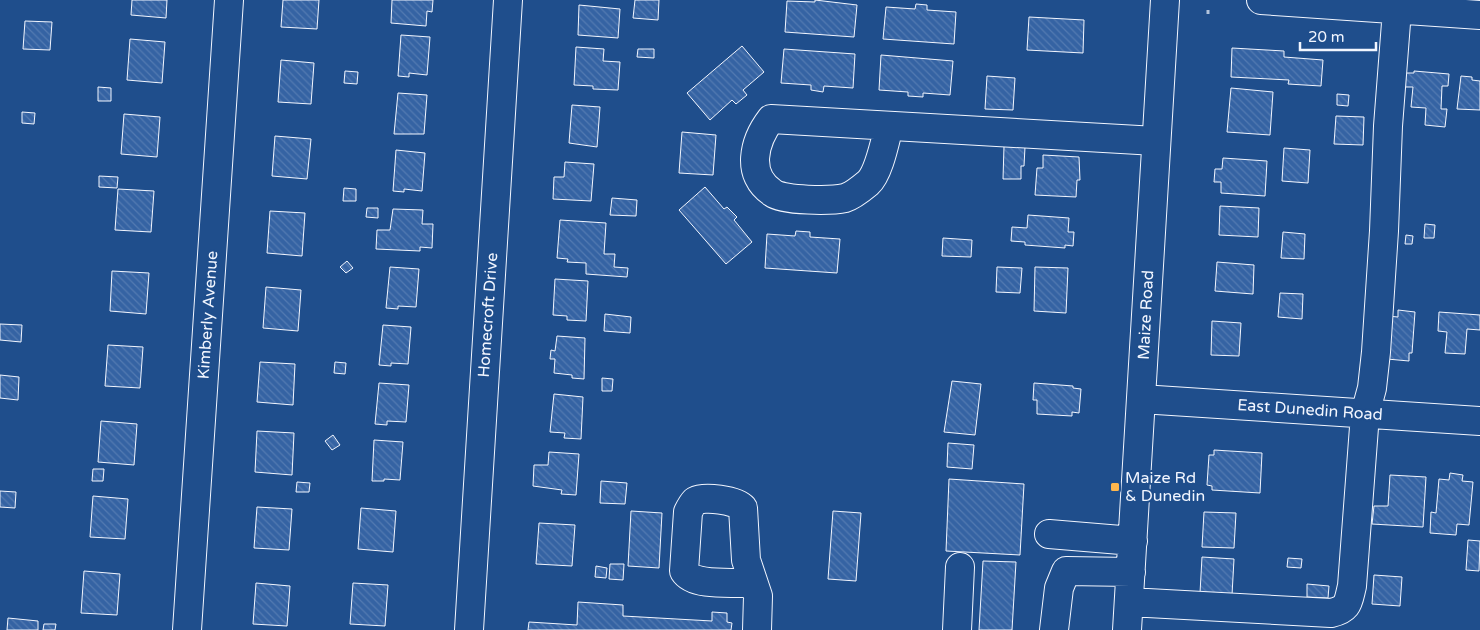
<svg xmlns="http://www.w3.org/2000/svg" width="1480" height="630" font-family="'Varela Round',sans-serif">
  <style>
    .building { fill: url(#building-back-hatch); stroke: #f2f6ff }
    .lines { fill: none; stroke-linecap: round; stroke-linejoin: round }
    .minor-casing { stroke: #f2f6ff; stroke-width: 30 }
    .path { stroke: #b3c4dc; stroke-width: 3; stroke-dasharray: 4 2.5; stroke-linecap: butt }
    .minor { stroke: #1f4e8c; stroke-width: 28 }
    .poi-dot { fill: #ffb74d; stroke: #1f4e8c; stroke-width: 2 }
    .labels { text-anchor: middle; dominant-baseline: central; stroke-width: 4; stroke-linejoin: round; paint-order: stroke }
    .street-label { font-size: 16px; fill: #f2f6ff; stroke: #1f4e8c }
    .poi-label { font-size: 16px; fill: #f2f6ff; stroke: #1f4e8c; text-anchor: start }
  </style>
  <defs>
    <pattern id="building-back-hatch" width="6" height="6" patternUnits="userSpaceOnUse" patternTransform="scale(1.25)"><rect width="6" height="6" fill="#3563a3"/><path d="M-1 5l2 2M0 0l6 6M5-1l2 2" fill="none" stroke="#537ab1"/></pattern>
  </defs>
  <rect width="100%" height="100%" fill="#1f4e8c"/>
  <!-- building -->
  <path class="building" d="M132 0H167L166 18 131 15Z
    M283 0H319L317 29 281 27Z
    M392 0H433L432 12 427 11 426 26 391 23Z
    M635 0H659L658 20 633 18Z
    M815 0 857 5 854 37 785 32 787 1 815 2Z
    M916 4 927 5V10L956 12 954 44 883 39 886 7 915 9Z
    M579 5 620 9 618 38 578 35Z
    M1029 17 1084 20 1083 53 1027 50Z
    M25 21 52 22 50 50 23 49Z
    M401 35 430 37 427 75 409 73V77L398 76Z
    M130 39 165 42 162 83 127 80Z
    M742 46 764 72 743 90 747 95 736 104 732 100 710 120 687 93Z
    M576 47 604 49 603 61 620 62 618 90 593 89V86L574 85Z
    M1232 48 1284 51V57L1323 60 1321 86 1288 84 1289 80 1231 77Z
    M638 49H654V58L637 57Z
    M784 49 855 54 853 88 824 86 823 92 811 90V85L781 83Z
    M881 55 953 61 950 95 923 93V97L908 96V92L879 90Z
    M281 60 314 63 311 104 278 102Z
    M345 71 358 72 357 84 344 83Z
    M1414 71 1449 74 1448 86H1442L1441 109H1447L1445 127 1425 125 1426 108 1411 107 1413 87H1403L1404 73H1414Z
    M987 76 1015 78 1013 110 985 109Z
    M1461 76 1472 77V80L1480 81V110L1457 109Z
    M98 87 111 88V101H98Z
    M1231 88 1273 92 1270 135 1227 132Z
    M398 93 427 95 424 134H394Z
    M1337 94 1349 95 1348 106 1337 105Z
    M572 105 600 107 597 147 569 143Z
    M22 112 35 113 34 124 22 123Z
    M124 114 160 117 157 157 121 154Z
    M1336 116 1364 117 1363 145 1334 144Z
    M682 132 716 135 713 175 679 173Z
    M275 136 311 139 307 179 272 176Z
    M1004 146 1025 147 1024 166H1021V179H1003Z
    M1284 148 1310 150 1308 183 1282 181Z
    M396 150 425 153 422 191 404 189V192L393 191Z
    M1043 155 1079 157 1080 180H1077L1076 197 1035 195 1037 168H1043Z
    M1223 158 1267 161 1265 196 1221 193V182H1214L1215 169H1222Z
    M565 162 594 164 591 201 553 199 554 177H564Z
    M99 176 118 177 117 188 99 187Z
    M705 187 724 209 727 207 737 217 734 220 752 242 726 264 679 210Z
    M344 188 356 189V201H343Z
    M118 189 154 191 151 232 115 230Z
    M612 198 637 200 636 216 610 215Z
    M1220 206 1259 208 1258 237 1219 235Z
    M367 208H378V218L366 217Z
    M393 209 423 210 422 224H433L432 248 420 247V251L376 249 377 230H390Z
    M270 211 305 213 302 256 267 253Z
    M1028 215 1069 218 1068 232H1074L1073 246 1065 245V248L1025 245V242L1011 241 1012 227 1027 228Z
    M560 220 606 223 604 254H615L614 267 628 268 627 277 586 274V263L567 262 568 259 557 258Z
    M1425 224 1435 225 1434 238H1424Z
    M796 231 810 232V237L840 239 837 273 765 268 767 234 795 236Z
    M1283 232 1305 234 1304 259 1281 258Z
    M1406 235 1413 236 1412 244H1405Z
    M943 238 972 240 971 257 942 256Z
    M347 261 353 268 346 273 340 267Z
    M1217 262 1254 265 1253 294 1215 291Z
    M390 267 419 269 416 307 398 306V309L386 308Z
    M997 267 1022 268 1020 293 996 292Z
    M1035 267 1068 268 1066 313 1034 311Z
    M112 271 149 273 146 314 110 311Z
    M555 279 588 281 586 321 567 320V316L553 315Z
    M266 287 301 290 298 331 263 328Z
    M1280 293 1303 294 1302 319 1278 317Z
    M1398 310 1415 312 1412 353H1409V361L1387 359V316L1398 317Z
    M1439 312 1480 315V330L1467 329 1465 354 1445 353 1447 332 1438 331Z
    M605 314 631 317 630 333 604 331Z
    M1212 321 1241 323 1239 356 1211 355Z
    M0 324 22 325 21 342 0 340Z
    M383 325 411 327 408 364 391 363V366L379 365Z
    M557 336 585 338 584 379 572 378V375L554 373 555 359H550L551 350 555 351Z
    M108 345 143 347 140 388 105 386Z
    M260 362 295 364 293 405 257 402Z
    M335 362 346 363 345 374 334 373Z
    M0 375 19 377 18 400 0 398Z
    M602 378 613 379 612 391H602Z
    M952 381 981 384 975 435 944 432Z
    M379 383 409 385 406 422 387 421V425L375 424Z
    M1034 383 1073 386V388L1081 389 1079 413 1072 412V416L1037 414V400H1033Z
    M554 394 583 397 581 439 564 438 565 433 550 432Z
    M101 421 137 424 134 465 98 462Z
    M257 431 294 433 292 475 255 472Z
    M333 435 340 445 332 450 325 441Z
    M374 440 403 442 400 480 384 479V481H372Z
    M948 443 974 445 972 469 947 467Z
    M1214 450 1262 453 1260 493 1212 490V486L1207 485 1209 455H1214Z
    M549 452 579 454 576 495 561 494 562 490 533 486 534 465H548Z
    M93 469H104L103 481H92Z
    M1450 473 1463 475 1462 481 1473 482 1469 525 1457 524 1456 535 1430 533 1431 512 1436 513 1439 479 1449 480Z
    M1390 475 1426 477 1423 527 1372 524 1374 506H1388Z
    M949 479 1024 484 1020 555 946 551Z
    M601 481 627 483 625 504 600 503Z
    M297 482 310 483 309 492H296Z
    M0 491 16 492 15 508 0 507Z
    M93 496 128 499 125 539 90 537Z
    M257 507 292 509 289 550 254 548Z
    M361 508 396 511 393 552 358 549Z
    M631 511 662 513 659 568 628 566Z
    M833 511 861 513 856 581 828 579Z
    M1204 512 1236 513 1234 548 1202 547Z
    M539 523 575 525 572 566 536 564Z
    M1468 540 1480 541 1479 571 1466 570Z
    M1202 557 1234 559 1232 595 1200 593Z
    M1288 558 1302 559 1301 568 1287 567Z
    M983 561 1016 562 1012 630H979Z
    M610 564H624L623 580 609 579Z
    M596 566 607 568 606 578 595 577Z
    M84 571 120 574 117 615 81 613Z
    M1374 575 1402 577 1400 606 1372 604Z
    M256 583 290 586 287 626 253 624Z
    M353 583 388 585 385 626 350 624Z
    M1307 584 1329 586 1328 598 1307 597Z
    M578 602 623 605V616L712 621V612L727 613V622L732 623 731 630H528L529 622 577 625Z
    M8 618 38 621V630H7Z
    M44 624H56L55 630H43Z"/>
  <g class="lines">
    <defs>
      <path id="minor" d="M1261 0 1480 15
        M889 126C885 141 879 173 868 183 862 188 852 196 845 198 831 201 784 201 773 193 745 175 754 141 771 119L1156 141
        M1141 399 1480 421
        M1049 534 1133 541
        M752 583C734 582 694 587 684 571L688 512C690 508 692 504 695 501 704 496 736 500 743 508L746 560 758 596 757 630
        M1129 602 1331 613C1349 609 1348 602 1352 586L1365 414 1372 388 1376 352 1384 231 1388 126 1397 10
        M187 630 229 0
        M469 630 508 0
        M957 630 960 567
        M1054 630 1059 588 1066 571 1131 572
        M1127 630 1165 0"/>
    </defs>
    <!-- minor casing -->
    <use href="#minor" class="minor-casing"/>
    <!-- path -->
    <path class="path" d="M1208 10V16"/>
    <!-- minor -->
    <use href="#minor" class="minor"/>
  </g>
  <!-- markers -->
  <rect class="poi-dot" x="1110" y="482" width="10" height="10" rx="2.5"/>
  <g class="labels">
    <!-- street labels -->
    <g class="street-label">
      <text transform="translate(208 315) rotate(-86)">Kimberly Avenue</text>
      <text transform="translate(488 315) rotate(-86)">Homecroft Drive</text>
      <text transform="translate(1146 315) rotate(-87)">Maize Road</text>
      <text transform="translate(1310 410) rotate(4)">East Dunedin Road</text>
    </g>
    <!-- poi labels -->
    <g class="poi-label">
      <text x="1125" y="478">Maize Rd<tspan x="1125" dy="18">&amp; Dunedin</tspan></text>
    </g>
  </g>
  <!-- scale -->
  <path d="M1300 42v8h76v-8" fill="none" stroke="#f2f6ff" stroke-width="2.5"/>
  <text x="1308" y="42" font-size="15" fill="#f2f6ff" stroke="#1f4e8c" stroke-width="4" paint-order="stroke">20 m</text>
</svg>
